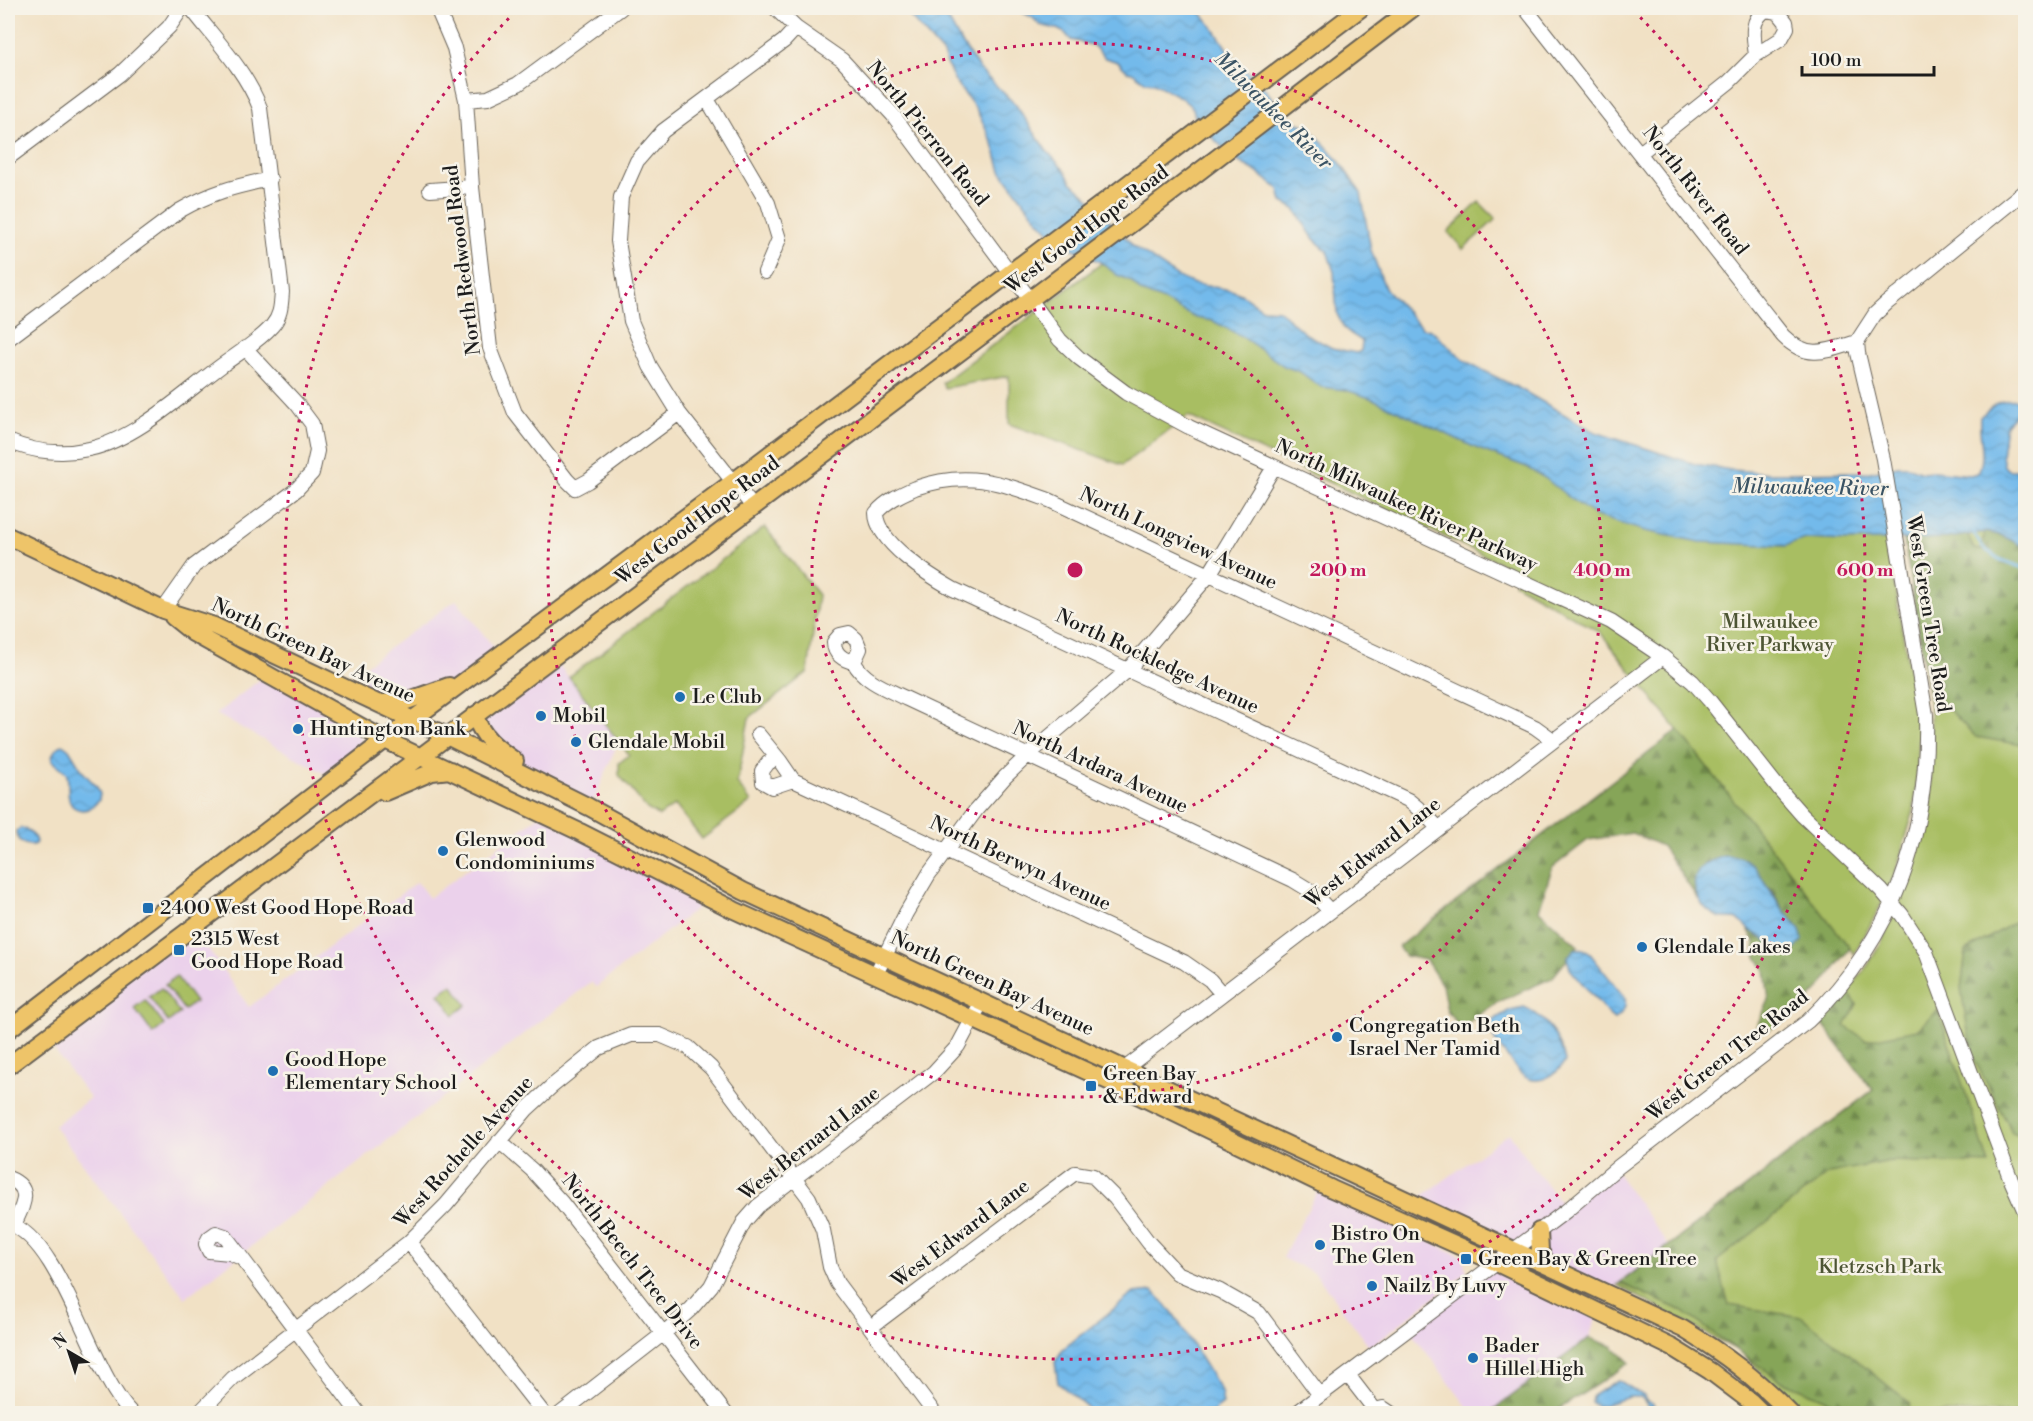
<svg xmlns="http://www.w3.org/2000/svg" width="2033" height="1421" font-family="'Libre Bodoni',serif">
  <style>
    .built { fill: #ebd1eb }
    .green { fill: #a8be62; stroke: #626d3f; stroke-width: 1.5 }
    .forest { fill: url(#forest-firs); stroke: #51603a; stroke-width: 1.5 }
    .water { fill: url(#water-waves); stroke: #486b84; stroke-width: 1.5 }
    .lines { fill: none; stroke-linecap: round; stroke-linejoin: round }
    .stream { stroke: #73baeb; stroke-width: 3 }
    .minor-casing { stroke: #676157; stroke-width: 16 }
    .major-casing { stroke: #676157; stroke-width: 20 }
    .minor { stroke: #fff; stroke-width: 14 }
    .major { stroke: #eec469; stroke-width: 16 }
    .ring { fill: none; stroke: #c2185b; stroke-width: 3; stroke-dasharray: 3 6 }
    .poi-dot { fill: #1f6fb2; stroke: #f7f3e8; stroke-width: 2 }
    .labels { text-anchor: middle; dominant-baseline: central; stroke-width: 5; stroke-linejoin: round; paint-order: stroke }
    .street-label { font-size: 20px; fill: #1c1c1c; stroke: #f7f3e8 }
    .park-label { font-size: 20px; fill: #4d5534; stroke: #f7f3e8 }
    .poi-label { font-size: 20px; fill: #1c1c1c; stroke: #f7f3e8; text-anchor: start }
    .water-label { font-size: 21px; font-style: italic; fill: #3a5364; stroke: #f7f3e8 }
    .centre { fill: #c2185b; stroke: #f7f3e8; stroke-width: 3 }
    .ring-label { font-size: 18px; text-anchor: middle; font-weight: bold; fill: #c2185b; stroke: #f7f3e8; stroke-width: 5; stroke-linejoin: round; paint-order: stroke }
  </style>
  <defs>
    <pattern id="forest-firs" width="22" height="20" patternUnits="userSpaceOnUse" patternTransform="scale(1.5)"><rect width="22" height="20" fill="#86a558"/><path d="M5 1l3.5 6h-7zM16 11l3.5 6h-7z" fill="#6d8648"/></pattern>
    <pattern id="water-waves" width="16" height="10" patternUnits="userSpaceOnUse" patternTransform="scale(1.5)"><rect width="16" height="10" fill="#73baeb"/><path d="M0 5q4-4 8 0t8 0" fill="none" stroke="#639fc9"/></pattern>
  </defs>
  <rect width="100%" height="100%" fill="#f7f3e8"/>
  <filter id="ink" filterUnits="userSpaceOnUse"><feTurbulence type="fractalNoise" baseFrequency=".0167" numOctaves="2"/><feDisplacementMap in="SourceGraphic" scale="12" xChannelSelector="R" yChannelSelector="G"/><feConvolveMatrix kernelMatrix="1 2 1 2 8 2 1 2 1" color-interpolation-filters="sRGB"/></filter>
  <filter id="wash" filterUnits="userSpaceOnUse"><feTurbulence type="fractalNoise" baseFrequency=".008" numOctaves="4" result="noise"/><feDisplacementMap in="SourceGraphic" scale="24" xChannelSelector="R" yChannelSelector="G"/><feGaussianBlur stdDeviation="1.35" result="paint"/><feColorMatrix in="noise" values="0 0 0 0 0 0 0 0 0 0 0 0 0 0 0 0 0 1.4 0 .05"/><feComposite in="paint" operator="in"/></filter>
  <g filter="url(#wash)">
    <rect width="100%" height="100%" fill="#f1e1c5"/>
    <!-- built -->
    <path class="built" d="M456 600 500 655 466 679 404 702 358 694 367 664Z
      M553 657 618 742 591 808 504 753 475 715Z
      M267 674 354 729 361 739 364 748 335 779 216 714Z
      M542 814 711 897 596 987 591 982 185 1298 54 1126 90 1098 45 1038 193 927 249 1007 417 882 429 898Z
      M1509 1133 1566 1211 1615 1170 1669 1246 1606 1294 1548 1266 1539 1232 1514 1250 1413 1203Z
      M1319 1189 1463 1257 1467 1272 1370 1347 1315 1273 1282 1258Z
      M1497 1263 1596 1318 1589 1338 1489 1413H1472L1408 1328Z"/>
    <!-- green -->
    <path class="green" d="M1479 202 1496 219 1463 249 1448 232Z
      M1118 251 1290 339 1886 537 1920 732 1914 810 1895 874 1878 911 1854 954 1600 632 1514 583 1524 574 1188 416 1122 465 1009 424V376L945 388 942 383Z
      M2025 484V1413H1801L1742 1353 1617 1285 1873 1090 1821 1022 1865 970 1881 943 1909 882 1931 807 1930 704 1899 504Z
      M765 527 818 595 808 672 749 718 737 783 751 802 702 839 675 805 659 816 647 809 619 775V763L629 755 569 677Z
      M176 976 195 1002 184 1010 165 985Z
      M452 984 467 1005 454 1015 439 994Z
      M161 988 180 1013 168 1022 149 997Z
      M145 1000 164 1025 153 1034 134 1008Z"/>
    <!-- forest -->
    <path class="forest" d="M1985 532 2001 535 2025 547 2026 742 2023 745 1976 737 1928 688 1904 539 1947 538 1967 534 1974 549 1981 550Z
      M1678 730 1850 948 1819 989 1798 1011 1767 1031 1756 1027 1769 1000 1765 970 1756 955 1755 942 1748 929 1789 956 1799 928 1784 911 1770 887 1695 883 1698 899 1662 846 1632 833 1588 840 1552 868 1539 910 1578 946 1552 978 1496 1003 1460 1028 1447 1011 1442 985 1426 960 1405 956 1398 947Z
      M2025 916V1137L2012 1132 1972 1055 1961 989 1966 951Z
      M1847 991 1857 1004 1845 1026 1866 1040 1917 1030 1938 1010 1989 1164 1891 1161 1829 1173 1717 1261 1729 1305 1802 1317 1910 1403 1908 1413H1859L1781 1381 1682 1311 1620 1283 1873 1090 1821 1022Z
      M1589 1338 1612 1346 1630 1363 1553 1413H1489Z"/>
    <!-- water -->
    <path class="water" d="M900 8H942L959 39 980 70 1016 105 1046 150 1065 171 1071 182 1106 213 1109 222 1113 223 1133 246 1178 277 1194 284 1231 290 1241 294 1263 309 1279 310 1304 333 1332 348 1356 353 1361 351 1362 341 1351 334 1344 328 1337 314 1334 272 1327 251 1313 238 1295 209 1282 202 1279 189 1252 169 1235 160 1196 121 1193 108 1180 97 1154 83 1146 82 1132 72 1127 71 1118 62 1105 58 1093 45 1071 40 1065 33 1057 29 1040 25 1032 17 1013 8H1195C1219 27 1227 60 1254 76L1292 122 1302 124 1317 136 1339 161 1361 193 1371 250 1385 288 1422 328 1431 330 1464 360 1490 374 1520 389 1595 432 1695 464 1731 470 1772 473 1870 472 1898 466H1906L1922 472 1934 471 1970 475 1978 473C1987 455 1978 436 1980 417 1994 403 2006 396 2025 401V414L2015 415 2006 424 2002 456 2004 466 2008 470H2025V547L2001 535 1985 532 1947 538 1847 541 1806 539 1785 546 1700 542 1645 531 1596 516 1571 499 1545 478 1524 466 1476 448 1373 399 1346 390 1321 387 1300 372 1284 366 1241 336 1213 321 1196 318 1164 301 1141 292 1131 281 1117 275 1102 263 1070 247 1048 230 1033 214 1001 171 993 144 976 109 954 80 943 54 907 13Z
      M64 745 69 749 83 772 97 787 100 794 99 800C95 805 89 810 82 810 61 808 72 784 66 773 63 768 56 765 52 760 52 752 57 746 64 745Z
      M21 828C29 829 34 834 36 842L35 844C25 848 16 840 16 831Z
      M1724 856 1740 857 1754 866 1784 911 1799 928 1803 940 1789 956 1748 929 1738 919C1732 917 1725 919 1719 917 1702 911 1687 887 1699 870 1705 862 1716 859 1724 856Z
      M1574 949H1583L1588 951 1625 998C1627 1007 1622 1015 1614 1019L1609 1015 1570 969 1567 958Z
      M1524 1007C1545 1016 1561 1039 1565 1062 1556 1075 1537 1088 1521 1074 1517 1070 1513 1064 1509 1059 1500 1048 1492 1038 1487 1024L1510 1010Z
      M1153 1291 1173 1313 1221 1391 1223 1404 1211 1413H1090L1087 1407 1058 1383 1055 1362 1063 1349 1134 1293Z
      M1618 1380 1644 1396 1646 1401 1653 1403 1657 1413H1650L1646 1403 1641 1397H1629L1598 1407 1591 1402 1592 1396Z"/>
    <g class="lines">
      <!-- stream -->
      <path class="stream" d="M1973 530 1982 547 1999 559 2026 569"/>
    </g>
  </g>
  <g filter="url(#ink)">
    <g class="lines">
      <defs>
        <path id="minor" d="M437 8 454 48 466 100 472 187 490 348 515 413 567 480 575 488 588 481 679 413
          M775 8 796 28 842 60 893 115 1060 340 1079 358 1126 393 1189 427 1611 622 1663 657 1693 682 1709 700 1781 791 1802 815 1881 890 1902 915 1926 952 2011 1180 2026 1214
          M1525 8 1783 336C1808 361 1827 351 1857 342
          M707 99 768 203 779 239 765 272
          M466 100 488 98 518 84 621 8
          M1640 153 1729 82 1756 55 1781 39 1787 28 1786 22 1778 12 1766 10C1749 20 1754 39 1756 55
          M8 158 120 74 169 27 182 8
          M430 190 472 187
          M8 339 179 211C212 192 233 187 270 179
          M8 441C33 452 62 455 89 449 136 439 183 394 221 366 237 354 258 342 272 326 281 316 281 305 282 292L260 108C246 71 215 39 191 8
          M753 507 679 413 650 366 631 321 618 241 621 197 637 161 663 131 784 41 796 28
          M163 610 194 566 296 490 312 473 317 451 312 424 297 404 245 348
          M854 662C843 660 834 654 834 642L840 635 849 633 856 639 860 649 854 662C863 681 889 690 907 699L1293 880 1311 891 1330 911
          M758 734 780 761
          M793 780 772 787 763 782 762 771 768 763 775 759 780 761 793 780 1184 962 1210 980 1222 994
          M1438 828 1426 815 1408 800 953 589C930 576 876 542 876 513 886 501 901 494 915 488 967 470 999 482 1049 500L1535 727 1553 740
          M876 974 906 913 929 874 976 810 1005 777 1028 755 1128 670 1209 575 1274 467
          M1119 1073 1663 657
          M499 1141 532 1170 562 1203 726 1414
          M8 1178C34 1188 23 1205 14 1225
          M8 1223C63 1241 89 1371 132 1414
          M409 1242 544 1414
          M239 1257 230 1253 209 1251 206 1244 209 1238 216 1233 225 1236 229 1241 359 1414
          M871 1327 1075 1173 1093 1176 1115 1198 1149 1243 1177 1273 1220 1291 1259 1313 1320 1395
          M1348 1375 1375 1410
          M198 1414 233 1378 409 1242 446 1205 527 1109 551 1087 599 1048 631 1035H660L688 1047 711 1068 809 1198 823 1230 830 1267 837 1283 935 1414
          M560 1414 664 1333 691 1309 711 1286 744 1222 758 1206 934 1072 958 1046 981 1003
          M1295 1414 1566 1211 1618 1167 1808 1021C1895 936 1929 836 1926 715L1883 459 1858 353 1857 342 1860 337 1875 314 1887 303 2026 190
          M1371 1414 1375 1410 1383 1408 1392 1414"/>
        <path id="major" d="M8 536 163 610 214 626 447 736 589 807 743 891 1683 1329C1726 1355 1756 1378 1791 1414
          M173 617 193 633 385 740 580 832 734 910 1108 1081 1332 1189 1497 1263 1673 1348 1710 1371 1751 1402 1763 1414
          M382 703 404 702 449 686
          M475 715C481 737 497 748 515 761
          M385 792 432 772 450 770
          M8 1030 385 740 733 482 1361 8
          M8 1066 1132 223 1413 8
          M1539 1231 1540 1251 1548 1266"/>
      </defs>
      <!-- minor casing -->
      <use href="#minor" class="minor-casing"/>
      <!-- major casing -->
      <use href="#major" class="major-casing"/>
      <!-- minor -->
      <use href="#minor" class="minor"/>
      <!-- major -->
      <use href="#major" class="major"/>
    </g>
  </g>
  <!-- distance rings -->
  <g class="ring">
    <circle cx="1075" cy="570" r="263"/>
    <circle cx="1075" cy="570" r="527"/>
    <path d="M1634 11A790 790 0 1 1 516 11"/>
  </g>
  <!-- markers -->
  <g class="poi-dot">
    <circle cx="680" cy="697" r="6"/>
    <circle cx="541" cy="716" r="6"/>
    <circle cx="298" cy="729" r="6"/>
    <circle cx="576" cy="742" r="6"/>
    <circle cx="443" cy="851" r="6"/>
    <rect x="142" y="902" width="12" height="12" rx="3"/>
    <circle cx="1642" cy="947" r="6"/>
    <rect x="173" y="944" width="12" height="12" rx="3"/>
    <circle cx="1337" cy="1037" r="6"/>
    <circle cx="273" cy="1071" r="6"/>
    <rect x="1085" y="1080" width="12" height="12" rx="3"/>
    <circle cx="1320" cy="1245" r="6"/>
    <rect x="1460" y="1253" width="12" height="12" rx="3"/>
    <circle cx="1372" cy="1286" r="6"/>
    <circle cx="1473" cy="1358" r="6"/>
  </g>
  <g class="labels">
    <!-- street labels -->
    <g class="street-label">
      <text transform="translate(927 134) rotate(51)">North Pierron Road</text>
      <text transform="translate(1695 191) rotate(52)">North River Road</text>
      <text transform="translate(1087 230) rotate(-37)">West Good Hope Road</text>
      <text transform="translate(463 260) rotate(-97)">North Redwood Road</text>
      <text transform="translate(1406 506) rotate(25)">North Milwaukee River Parkway</text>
      <text transform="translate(698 521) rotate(-37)">West Good Hope Road</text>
      <text transform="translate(1178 539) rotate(25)">North Longview Avenue</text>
      <text transform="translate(1928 614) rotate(81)">West Green Tree Road</text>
      <text transform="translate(313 651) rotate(25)">North Green Bay Avenue</text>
      <text transform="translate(1157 662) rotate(25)">North Rockledge Avenue</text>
      <text transform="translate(1100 768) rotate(25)">North Ardara Avenue</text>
      <text transform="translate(1373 853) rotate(-38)">West Edward Lane</text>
      <text transform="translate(1020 864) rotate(25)">North Berwyn Avenue</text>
      <text transform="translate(992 984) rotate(25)">North Green Bay Avenue</text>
      <text transform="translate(1728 1056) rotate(-38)">West Green Tree Road</text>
      <text transform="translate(810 1144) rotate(-38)">West Bernard Lane</text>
      <text transform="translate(464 1152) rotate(-48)">West Rochelle Avenue</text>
      <text transform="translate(961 1234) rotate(-37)">West Edward Lane</text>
      <text transform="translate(632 1262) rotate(52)">North Beech Tree Drive</text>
    </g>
    <!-- park labels -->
    <g class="park-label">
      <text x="1770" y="622">Milwaukee<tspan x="1770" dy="23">River Parkway</tspan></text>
      <text x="1880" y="1267">Kletzsch Park</text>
    </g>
    <!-- poi labels -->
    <g class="poi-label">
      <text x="692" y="697">Le Club</text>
      <text x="553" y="716">Mobil</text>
      <text x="310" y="729">Huntington Bank</text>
      <text x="588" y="742">Glendale Mobil</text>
      <text x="455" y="840">Glenwood<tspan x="455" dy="23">Condominiums</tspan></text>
      <text x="160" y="908">2400 West Good Hope Road</text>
      <text x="191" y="939">2315 West<tspan x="191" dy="23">Good Hope Road</tspan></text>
      <text x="1654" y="947">Glendale Lakes</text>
      <text x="1349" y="1026">Congregation Beth<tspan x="1349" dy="23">Israel Ner Tamid</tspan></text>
      <text x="285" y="1060">Good Hope<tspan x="285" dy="23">Elementary School</tspan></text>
      <text x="1103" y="1074">Green Bay<tspan x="1103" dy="23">&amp; Edward</tspan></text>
      <text x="1332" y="1234">Bistro On<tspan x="1332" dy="23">The Glen</tspan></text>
      <text x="1478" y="1259">Green Bay &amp; Green Tree</text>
      <text x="1384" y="1286">Nailz By Luvy</text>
      <text x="1485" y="1346">Bader<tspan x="1485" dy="23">Hillel High</tspan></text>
    </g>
    <!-- water labels -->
    <g class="water-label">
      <text transform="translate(1273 111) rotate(45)">Milwaukee River</text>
      <text transform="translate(1810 488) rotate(1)">Milwaukee River</text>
    </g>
  </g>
  <circle cx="1075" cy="570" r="9" class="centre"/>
  <g class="ring-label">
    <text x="1338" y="576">200 m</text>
    <text x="1602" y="576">400 m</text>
    <text x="1865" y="576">600 m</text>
  </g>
  <!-- margin -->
  <rect width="2033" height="1421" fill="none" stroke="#f7f3e8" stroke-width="30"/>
  <!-- north arrow -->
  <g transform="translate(69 1352) rotate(321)" stroke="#f7f3e8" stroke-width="4.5" paint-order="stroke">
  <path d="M0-4.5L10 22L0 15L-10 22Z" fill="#1c1c1c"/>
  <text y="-9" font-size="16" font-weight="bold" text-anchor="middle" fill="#1c1c1c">N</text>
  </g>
  <!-- scale -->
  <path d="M1802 66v9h132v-9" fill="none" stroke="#1c1c1c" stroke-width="3"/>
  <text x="1811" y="66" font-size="18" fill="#1c1c1c" stroke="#f7f3e8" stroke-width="4.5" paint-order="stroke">100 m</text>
</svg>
